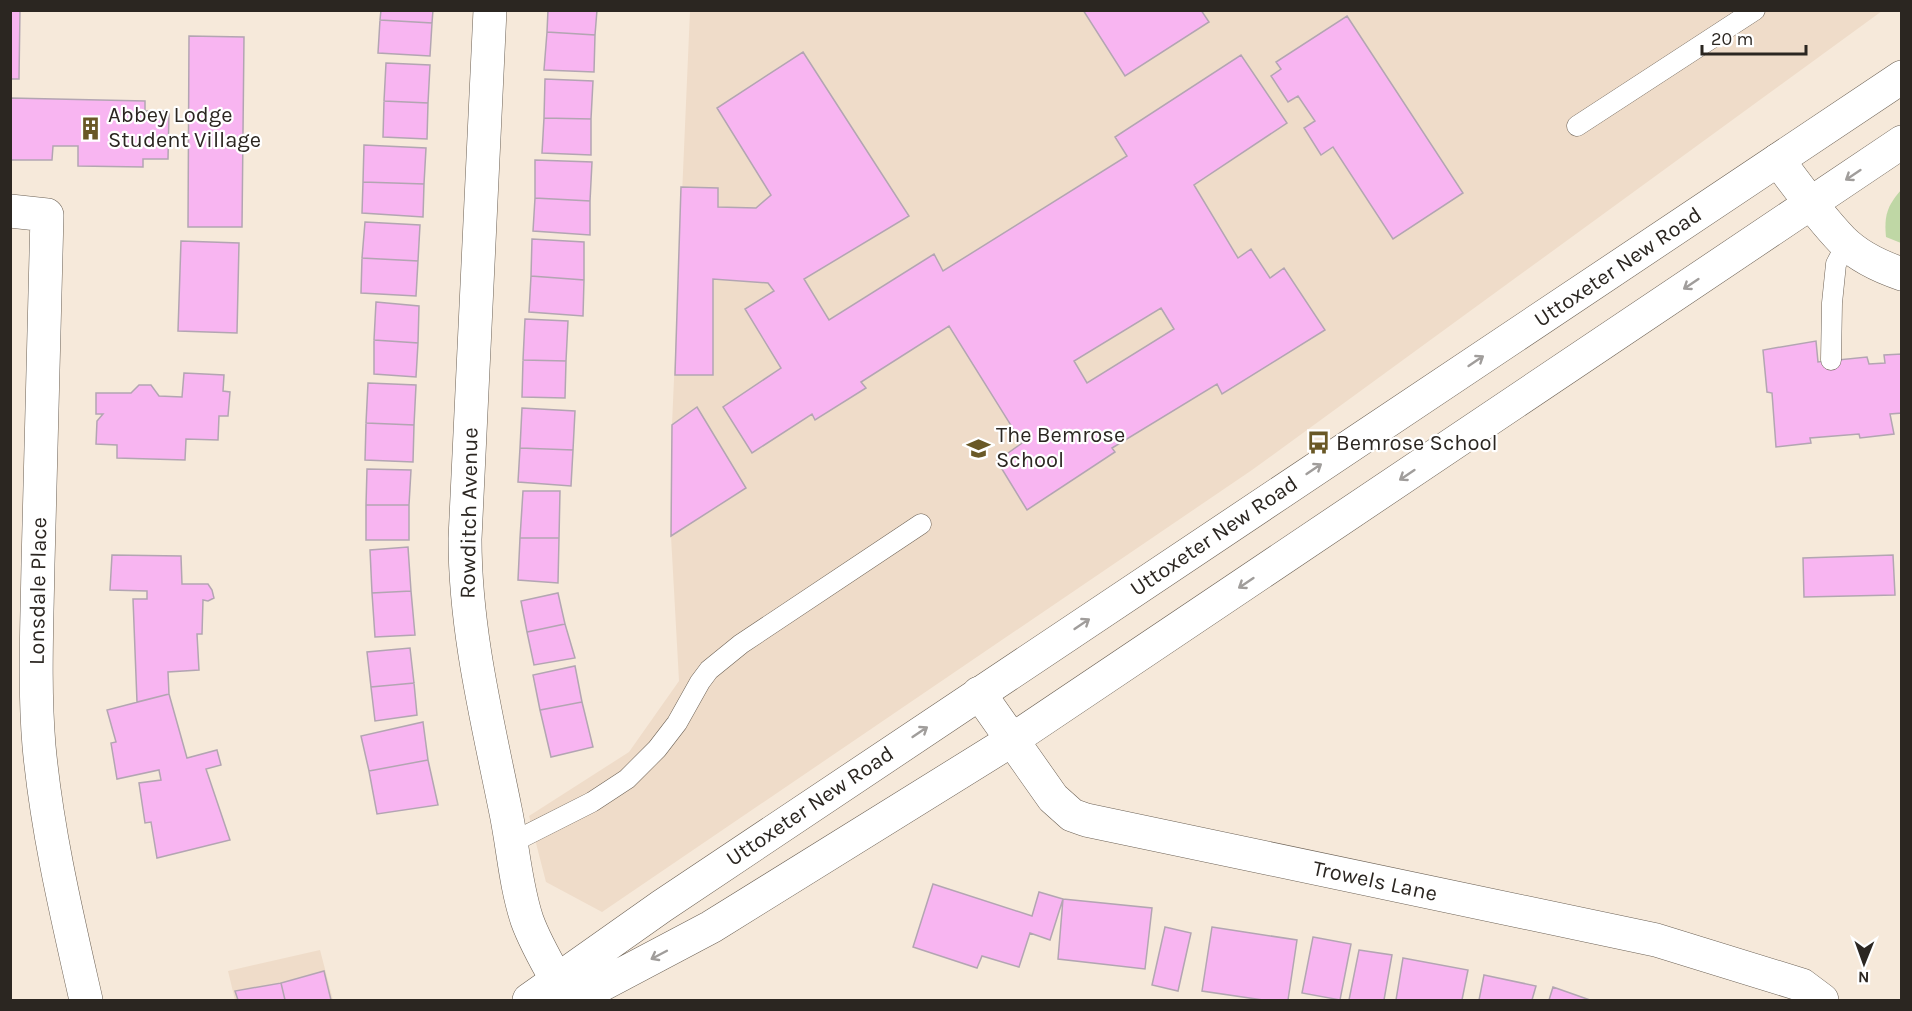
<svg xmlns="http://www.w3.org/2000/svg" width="1912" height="1011" font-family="Karla,sans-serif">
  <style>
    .built { fill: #efdcc9 }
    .green { fill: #bfd7a5 }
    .building { fill: #f8b5f1; stroke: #b3a5b2; stroke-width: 1.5; fill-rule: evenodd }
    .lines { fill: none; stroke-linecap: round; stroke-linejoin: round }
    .lane-casing { stroke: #6c6155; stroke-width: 21 }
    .street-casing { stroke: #6c6155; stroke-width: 34 }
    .secondary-casing { stroke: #6c6155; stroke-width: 34 }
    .primary-casing { stroke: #6c6155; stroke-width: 34 }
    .lane { stroke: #fff; stroke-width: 20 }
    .street { stroke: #fff; stroke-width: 33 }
    .secondary { stroke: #fff; stroke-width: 33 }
    .primary { stroke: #fff; stroke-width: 33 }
    .oneway { stroke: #a09d9b }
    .labels { text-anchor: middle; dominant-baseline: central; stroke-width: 4.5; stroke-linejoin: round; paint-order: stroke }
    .poi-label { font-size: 22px; fill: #2b2621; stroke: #fff; text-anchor: start }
    .street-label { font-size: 22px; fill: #2b2621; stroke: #fff }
  </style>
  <rect width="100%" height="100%" fill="#f6e9da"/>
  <!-- built -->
  <path class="built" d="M690 11H1882L1252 470 602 912 546 882 529 816 629 752 679 681 671 536 672 425Z
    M320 950 333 1000H235L228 971Z"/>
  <!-- green -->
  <path class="green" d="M1901 190V243L1886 237C1884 216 1887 206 1901 190Z"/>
  <!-- building -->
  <path class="building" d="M10 10H20L19 79H10Z
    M381 10H433L432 23 380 20Z
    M548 10H597L595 35 547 32Z
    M1083 10H1201L1209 22 1125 76Z
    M1347 16 1463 193 1393 239 1333 147 1321 155 1304 128 1315 121 1298 96 1288 102 1271 76 1281 69 1276 62Z
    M380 20 432 23 430 56 378 53Z
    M547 32 595 35 594 72 544 70Z
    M189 36 244 37 242 227H188Z
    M803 52 909 216 804 279 829 320 934 254 943 271 1127 156 1115 137 1241 55 1287 123 1194 185 1238 258 1251 249 1270 278 1284 268 1325 330 1222 394 1217 384 1112 448 1115 452 1027 510 997 461 1022 443 949 326 861 382 866 388 815 420 812 414 752 453 723 407 781 368 745 309 774 291 768 283 713 279V375H675L681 187 718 188V207L756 208 771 195 717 108ZM1161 308 1174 329 1087 383 1074 361Z
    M386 63 430 65 428 103 384 101Z
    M545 79 593 81 591 119 544 118Z
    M10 98 145 101V111H169L168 159H143V167L78 166V146H53L52 160H10Z
    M384 101 428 103 427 139 383 137Z
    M544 118 591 119V155L542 153Z
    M364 145 426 148 424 184 363 182Z
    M535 160 592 162 590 201 535 198Z
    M363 182 424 184 423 217 362 213Z
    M535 198 590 201V235L533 231Z
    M365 222 420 225 418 261 362 258Z
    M532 239 584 242V280L531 276Z
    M181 241 239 243 237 333 178 331Z
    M362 258 418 261 416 296 361 293Z
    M531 276 584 280 583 316 529 312Z
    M376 302 419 306 418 343 374 340Z
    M525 319 568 321 566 361 523 360Z
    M374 340 418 343 416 377 374 374Z
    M1816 341 1818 362 1867 357 1869 364 1885 363 1884 355 1902 354V413L1890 414 1894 434 1860 438 1859 434 1810 438 1811 443 1776 447 1772 393 1767 392 1763 350Z
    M523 360 566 361 565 398 522 397Z
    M184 373 224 375 223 391 230 392 228 416H219L218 440 186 439 185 460 117 458V445L96 444 97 421 103 414H96V393H131L139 385H151L159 396 182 397Z
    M368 383 416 385 414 425 366 423Z
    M697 407 746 488 671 536 672 425Z
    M522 408 575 411 573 450 520 448Z
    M366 423 414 425 413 462 365 460Z
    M520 448 573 450 571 486 518 482Z
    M367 469 411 470 409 505H366Z
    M523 491H560L559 538H520Z
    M366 505H409V540H366Z
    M520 538H559L558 583 518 580Z
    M408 547 411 591 372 593 370 550Z
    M112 555 181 556 182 584H208L212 590 214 598 208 601 203 600 202 634H197L199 670 168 672 169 694 137 702 133 599H147V591L110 590Z
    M1893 555 1895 595 1804 597 1803 558Z
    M411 591 415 635 375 637 372 593Z
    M558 593 565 624 527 632 521 601Z
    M565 624 575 658 534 665 527 632Z
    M410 648 414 683 371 687 367 652Z
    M575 666 582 702 540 710 533 675Z
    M414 683 417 715 375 721 371 687Z
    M169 694 187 758 217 750 221 765 206 769 230 840 157 858 151 822 145 823 139 783 161 780 159 770 117 779 111 743 116 742 107 710Z
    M582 702 593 747 551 757 540 710Z
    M423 722 428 760 369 771 361 736Z
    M428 760 438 805 377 814 369 771Z
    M933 884 1032 916 1039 892 1063 899 1050 940 1030 933 1019 967 982 956 977 968 913 947Z
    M1063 899 1152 908 1145 969 1058 959Z
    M1165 927 1191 933 1178 991 1152 985Z
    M1212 927 1297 940 1288 1000H1263L1202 991Z
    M1313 937 1351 944 1340 1000 1302 993Z
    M1359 950 1392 955 1384 1000H1349Z
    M1403 958 1468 970 1462 1000H1396Z
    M324 971 331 1000H285L281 983Z
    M1484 975 1536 986 1532 1000H1479Z
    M281 983 285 1000H238L235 991Z
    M1553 987 1590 1000H1549Z"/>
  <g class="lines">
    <defs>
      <path id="lane" d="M1577 126 1755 10
        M1831 360 1832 303 1836 264 1847 243
        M511 843 592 802 627 779 657 749 677 723 700 682 709 670 741 644 921 524"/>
      <path id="street" d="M490 10 465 539C465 630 487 719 505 808 513 845 515 884 527 920 537 948 554 974 568 1000
        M10 211 47 215C45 331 40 448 38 564 37 625 34 686 39 746 47 832 67 916 86 1000
        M979 693 1053 798 1072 815 1086 820 1656 940 1802 985 1822 1000"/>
      <path id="secondary" d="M1778 160C1798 187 1818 215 1842 240 1857 255 1881 267 1902 274"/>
      <path id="primary" d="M529 1000 662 906 1902 77
        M573 1000 711 927 1012 740 1902 142"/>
    </defs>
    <!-- lane casing -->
    <use href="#lane" class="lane-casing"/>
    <!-- street casing -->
    <use href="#street" class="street-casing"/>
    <!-- secondary casing -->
    <use href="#secondary" class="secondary-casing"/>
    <!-- primary casing -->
    <use href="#primary" class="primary-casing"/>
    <!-- lane -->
    <use href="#lane" class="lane"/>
    <!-- street -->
    <use href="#street" class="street"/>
    <!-- secondary -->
    <use href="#secondary" class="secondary"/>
    <!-- primary -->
    <use href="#primary" class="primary"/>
  </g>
  <!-- one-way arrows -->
  <defs><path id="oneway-shaft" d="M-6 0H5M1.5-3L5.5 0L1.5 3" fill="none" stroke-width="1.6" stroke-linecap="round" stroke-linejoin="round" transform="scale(1.5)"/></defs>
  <g class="oneway">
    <use href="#oneway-shaft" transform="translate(1853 175) rotate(146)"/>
    <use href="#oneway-shaft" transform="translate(1691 284) rotate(146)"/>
    <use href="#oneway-shaft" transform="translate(1476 361) rotate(-34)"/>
    <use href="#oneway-shaft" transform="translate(1314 469) rotate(-34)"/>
    <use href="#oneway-shaft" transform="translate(1407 475) rotate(146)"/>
    <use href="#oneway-shaft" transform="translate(1246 583) rotate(146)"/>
    <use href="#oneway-shaft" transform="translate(1082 624) rotate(-34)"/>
    <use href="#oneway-shaft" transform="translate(920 732) rotate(-34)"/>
    <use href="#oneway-shaft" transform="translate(659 955) rotate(152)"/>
  </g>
  <!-- icons -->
  <defs>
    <symbol id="building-bare" viewBox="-9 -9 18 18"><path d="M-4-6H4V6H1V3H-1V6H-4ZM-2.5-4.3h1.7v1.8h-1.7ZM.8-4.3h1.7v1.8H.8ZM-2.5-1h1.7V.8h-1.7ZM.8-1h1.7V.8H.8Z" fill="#695826" stroke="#fff" stroke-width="2.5" paint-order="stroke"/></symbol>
    <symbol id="bus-bare" viewBox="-9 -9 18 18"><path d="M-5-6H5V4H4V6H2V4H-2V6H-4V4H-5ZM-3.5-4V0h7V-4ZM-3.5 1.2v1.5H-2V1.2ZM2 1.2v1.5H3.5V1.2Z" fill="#695826" stroke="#fff" stroke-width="2.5" paint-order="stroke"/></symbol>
    <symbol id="school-bare" viewBox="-9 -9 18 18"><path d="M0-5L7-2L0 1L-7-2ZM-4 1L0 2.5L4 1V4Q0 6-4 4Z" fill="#695826" stroke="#fff" stroke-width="2.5" paint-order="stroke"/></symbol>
  </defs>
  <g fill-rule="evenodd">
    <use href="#building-bare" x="74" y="112" width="33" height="33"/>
    <use href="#bus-bare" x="1302" y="426" width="33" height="33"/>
    <use href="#school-bare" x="962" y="432" width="33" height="33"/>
  </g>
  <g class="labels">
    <!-- poi labels -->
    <g class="poi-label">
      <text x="108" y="115">Abbey Lodge<tspan x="108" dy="25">Student Village</tspan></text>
      <text x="996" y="435">The Bemrose<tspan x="996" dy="25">School</tspan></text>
      <text x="1336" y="443">Bemrose School</text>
    </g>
    <!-- street labels -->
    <g class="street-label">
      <text transform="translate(1618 267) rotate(-34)">Uttoxeter New Road</text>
      <text transform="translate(469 513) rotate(-89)">Rowditch Avenue</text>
      <text transform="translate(1214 536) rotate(-34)">Uttoxeter New Road</text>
      <text transform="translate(38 591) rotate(-89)">Lonsdale Place</text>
      <text transform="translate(810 806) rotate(-34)">Uttoxeter New Road</text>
      <text transform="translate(1375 881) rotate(12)">Trowels Lane</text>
    </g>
  </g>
  <!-- border -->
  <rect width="1912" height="1011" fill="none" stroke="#2b2621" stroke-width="24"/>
  <!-- north arrow -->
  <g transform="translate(1864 963) rotate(181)" stroke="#ffffff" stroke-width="4.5" paint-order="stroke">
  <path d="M0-4.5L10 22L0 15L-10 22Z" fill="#2b2621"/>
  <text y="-9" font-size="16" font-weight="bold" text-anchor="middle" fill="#2b2621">N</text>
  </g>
  <!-- scale -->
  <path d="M1702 45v9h104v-9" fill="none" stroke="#2b2621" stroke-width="3"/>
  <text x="1711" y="45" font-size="18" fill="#2b2621" stroke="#ffffff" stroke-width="4.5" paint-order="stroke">20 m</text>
</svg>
